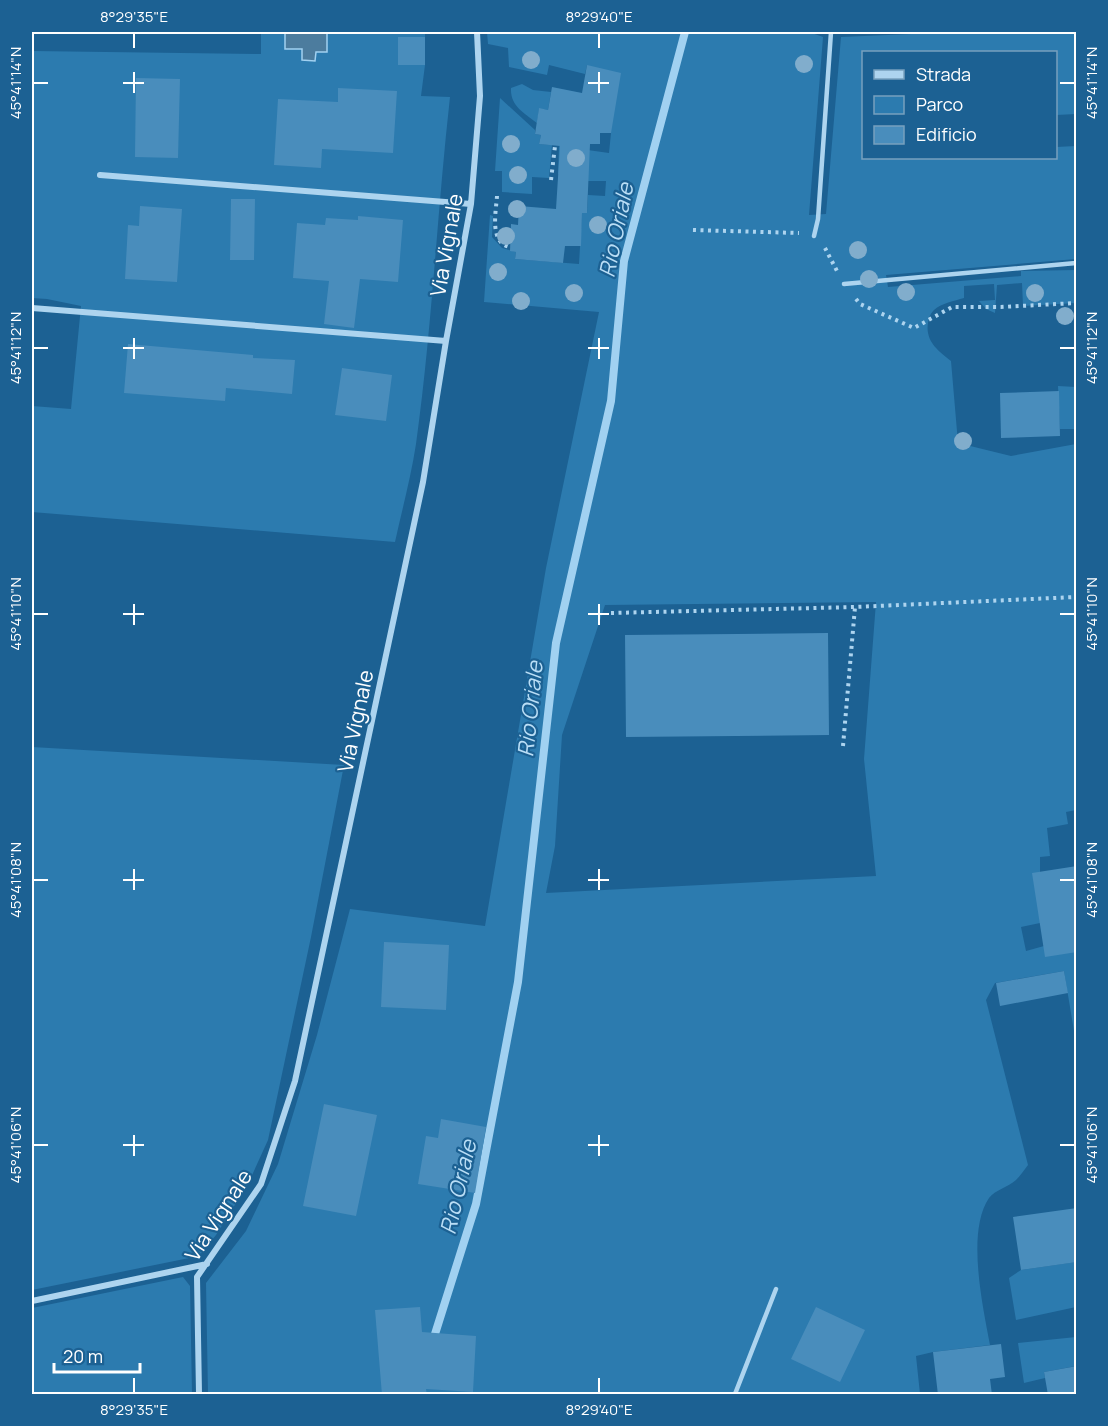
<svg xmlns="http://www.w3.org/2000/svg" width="1108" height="1426" font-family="Manrope,sans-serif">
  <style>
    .green { fill: #2c7baf; fill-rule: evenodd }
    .water { fill: #4c7c9e; stroke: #a1d1f1; stroke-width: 1.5 }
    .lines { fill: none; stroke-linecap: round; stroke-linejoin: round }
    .stream { stroke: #a1d1f1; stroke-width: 8 }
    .building { fill: #498dbc }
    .path { stroke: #add4ef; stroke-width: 4; stroke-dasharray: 3 4.5; stroke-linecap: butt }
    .service { stroke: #add4ef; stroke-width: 4.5 }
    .minor { stroke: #add4ef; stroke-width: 6 }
    .tree { fill: #81adcc }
    .ticks { fill: none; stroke: #fff; stroke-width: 2 }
    .labels { text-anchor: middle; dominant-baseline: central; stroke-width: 4.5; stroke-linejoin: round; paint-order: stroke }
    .street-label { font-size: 21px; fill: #fff; stroke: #1c6193 }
    .water-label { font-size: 22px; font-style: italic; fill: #badef6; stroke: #1c6193 }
    .neatline { fill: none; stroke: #fff; stroke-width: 2 }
    .ticks-label { font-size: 15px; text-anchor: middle; fill: #fff }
  </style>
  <rect width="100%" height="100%" fill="#1c6193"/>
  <!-- green -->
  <path class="green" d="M261 32H425V65L421 96 450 97C437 213 432 329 416 444 411 477 402 510 395 542L32 512V406L71 409 81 306 47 299 32 298V51L261 54Z
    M487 32H809L823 37 809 215 826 214 841 37 958 32H1076V114L1056 115V52H864V158H1056V147L1076 146V259L886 275 888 287 1021 276V271L1076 270V303L1023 306 1022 283 997 285 995 313 986 309 979 301 995 300 994 284 964 286V298C954 301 942 303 934 310 930 314 929 318 928 323 925 341 938 351 951 361L958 443 1011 456 1076 444V810L1066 812 1068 824 1047 828 1050 856 1040 857V923L1021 927 1026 951 1044 946 1076 952V1043L1064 971 995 983 986 1000 1028 1165C1024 1170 1020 1176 1016 1180 1008 1187 995 1190 989 1198 966 1232 983 1307 990 1345L933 1352 916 1356 920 1394H208L206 1283 246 1231 278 1164 317 1035 350 909 485 926 546 568 599 312 484 302 490 215 493 216 492 237 502 248 516 252 515 259 579 264 582 213H587L588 195 605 196 606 181H588V175L558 174 559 146 609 153 611 133 587 65 585 74 549 65 547 75 509 67 508 48 488 44ZM876 602 864 759 876 876 546 893 555 846 562 735 605 605Z
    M522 84 533 90 551 92 548 110 539 109 537 123C524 113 510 106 511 88Z
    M500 98 535 130V134L541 135 539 144 552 145 549 178 532 177V194L502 192V171H495Z
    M1058 386 1076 387V429H1060Z
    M32 747 344 765 311 937 268 1140 248 1184 216 1235 199 1256 32 1290Z
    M1076 1262V1307L1016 1320 1009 1278 1021 1270Z
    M183 1277 190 1286 192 1394H32V1308Z
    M1076 1337V1366L1044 1372 1045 1378 1024 1383 1018 1343Z"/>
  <!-- water -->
  <path class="water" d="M285 32 327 33V52H316L315 61 302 60V49H285Z"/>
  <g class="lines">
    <!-- stream -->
    <path class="stream" d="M434 1343 435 1334 476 1204 518 982 556 643 611 401 624 261 685 32"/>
  </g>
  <!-- building -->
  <path class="building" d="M398 37H425V65H398Z
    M587 65 621 73 611 133H600V144H590L587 213H582L581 246H565L563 263 515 259 516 252 510 251 511 224 518 225 519 206 556 209 560 146 539 144 541 135 535 134 539 108 548 110 552 87 582 93Z
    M136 78 180 79 178 158 135 157Z
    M338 88 397 91 393 153 322 149 321 168 274 165 278 99 338 102Z
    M231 199H255L254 260H230Z
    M140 206 182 209 177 282 125 279 128 225 139 226Z
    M358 216 403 220 398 282 360 279 354 328 324 324 329 281 293 278 297 223 325 225 326 218 358 220Z
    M128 344 253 355V358L295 360 292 394 226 388 225 401 124 393Z
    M342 368 392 375 386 421 335 415Z
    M1059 391 1060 436 1001 438 1000 393Z
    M828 633 829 735 626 737 625 635Z
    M1077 866V952L1045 957 1032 873Z
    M384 942 449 945 446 1010 381 1007Z
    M1064 971 1068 993 1000 1006 996 983Z
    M324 1104 377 1115 356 1216 303 1206Z
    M441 1119 486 1127 475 1193 418 1184 426 1136 438 1138Z
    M1077 1208V1262L1021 1270 1013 1217Z
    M420 1307 422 1332 476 1336 473 1392 426 1389 427 1395H382L375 1310Z
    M816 1307 865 1330 840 1382 791 1359Z
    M1001 1344 1005 1377 990 1379 992 1395H938L933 1352Z
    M1077 1366V1395H1048L1044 1372Z"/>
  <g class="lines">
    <!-- path -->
    <path class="path" d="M551 180 555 146
      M497 196C496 212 489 243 510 247
      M693 230 799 233
      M825 248 837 271
      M856 299 860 304 914 328 952 307H1001L1076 303
      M611 613 855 607 1076 597
      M843 746 855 607"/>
    <!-- service -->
    <path class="service" d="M814 236 818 219 831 32
      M844 284 1076 263
      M735 1394 776 1289"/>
    <!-- minor -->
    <path class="minor" d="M100 175 471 204
      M32 308 446 341
      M32 1301 207 1264
      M199 1394 197 1277 261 1184 295 1081 423 482 446 341 471 204 480 96 477 32"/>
  </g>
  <!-- trees -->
  <g class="tree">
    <circle cx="531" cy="60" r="9"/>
    <circle cx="804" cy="64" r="9"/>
    <circle cx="511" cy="144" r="9"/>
    <circle cx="576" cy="158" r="9"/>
    <circle cx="518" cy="175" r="9"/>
    <circle cx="517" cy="209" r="9"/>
    <circle cx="598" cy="225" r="9"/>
    <circle cx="506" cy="236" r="9"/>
    <circle cx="858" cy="250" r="9"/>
    <circle cx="498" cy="272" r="9"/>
    <circle cx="869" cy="279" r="9"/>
    <circle cx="906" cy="292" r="9"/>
    <circle cx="574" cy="293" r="9"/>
    <circle cx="1035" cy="293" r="9"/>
    <circle cx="521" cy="301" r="9"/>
    <circle cx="1065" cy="316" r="9"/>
    <circle cx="963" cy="441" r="9"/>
  </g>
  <!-- ticks -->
  <path class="ticks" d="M134 33V48M599 33V48M134 72V93M599 72V93M33 83H48M123 83H144M588 83H609M1060 83H1075M134 338V359M599 338V359M33 348H48M123 348H144M588 348H609M1060 348H1075M134 604V625M599 604V625M33 614H48M123 614H144M588 614H609M1060 614H1075M134 869V890M599 869V890M33 880H48M123 880H144M588 880H609M1060 880H1075M134 1135V1156M599 1135V1156M33 1145H48M123 1145H144M588 1145H609M1060 1145H1075M134 1378V1393M599 1378V1393"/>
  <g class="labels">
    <!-- street labels -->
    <g class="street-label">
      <text transform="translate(446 245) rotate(-80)">Via Vignale</text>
      <text transform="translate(355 721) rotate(-78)">Via Vignale</text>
      <text transform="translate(218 1215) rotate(-57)">Via Vignale</text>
    </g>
    <!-- water labels -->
    <g class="water-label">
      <text transform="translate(616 230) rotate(-78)">Rio Oriale</text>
      <text transform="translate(530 709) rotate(-84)">Rio Oriale</text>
      <text transform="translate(458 1187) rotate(-77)">Rio Oriale</text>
    </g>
  </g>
  <!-- border -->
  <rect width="1108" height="1426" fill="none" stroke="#1c6193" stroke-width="66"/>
  <!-- legend -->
  <rect x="862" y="51" width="195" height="108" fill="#1c6193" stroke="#77a0be" stroke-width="1.5"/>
  <rect x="874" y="70" width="30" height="9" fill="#add4ef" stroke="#77a0be" stroke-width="1.5"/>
  <text x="916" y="81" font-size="18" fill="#ffffff">Strada</text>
  <rect x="874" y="96" width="30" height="18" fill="#2c7baf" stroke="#77a0be" stroke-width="1.5"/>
  <text x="916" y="111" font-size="18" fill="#ffffff">Parco</text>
  <rect x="874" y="126" width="30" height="18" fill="#498dbc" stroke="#77a0be" stroke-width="1.5"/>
  <text x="916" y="141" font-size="18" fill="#ffffff">Edificio</text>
  <!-- scale -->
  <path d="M54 1363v9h86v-9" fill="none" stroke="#ffffff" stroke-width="3"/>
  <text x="63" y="1363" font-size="18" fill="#ffffff" stroke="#1c6193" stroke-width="4.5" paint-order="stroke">20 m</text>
  <rect x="33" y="33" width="1042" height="1360" class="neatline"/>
  <g class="ticks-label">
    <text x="134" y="22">8°29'35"E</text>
    <text x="599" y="22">8°29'40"E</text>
    <text transform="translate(16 83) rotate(-90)" y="5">45°41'14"N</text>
    <text transform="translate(1092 83) rotate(-90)" y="5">45°41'14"N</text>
    <text transform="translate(16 348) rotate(-90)" y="5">45°41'12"N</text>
    <text transform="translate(1092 348) rotate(-90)" y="5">45°41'12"N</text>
    <text transform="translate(16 614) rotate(-90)" y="5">45°41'10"N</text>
    <text transform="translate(1092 614) rotate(-90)" y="5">45°41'10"N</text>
    <text transform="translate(16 880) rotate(-90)" y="5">45°41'08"N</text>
    <text transform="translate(1092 880) rotate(-90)" y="5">45°41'08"N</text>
    <text transform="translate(16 1145) rotate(-90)" y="5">45°41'06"N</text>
    <text transform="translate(1092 1145) rotate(-90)" y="5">45°41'06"N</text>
    <text x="134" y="1415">8°29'35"E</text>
    <text x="599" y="1415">8°29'40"E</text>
  </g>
</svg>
